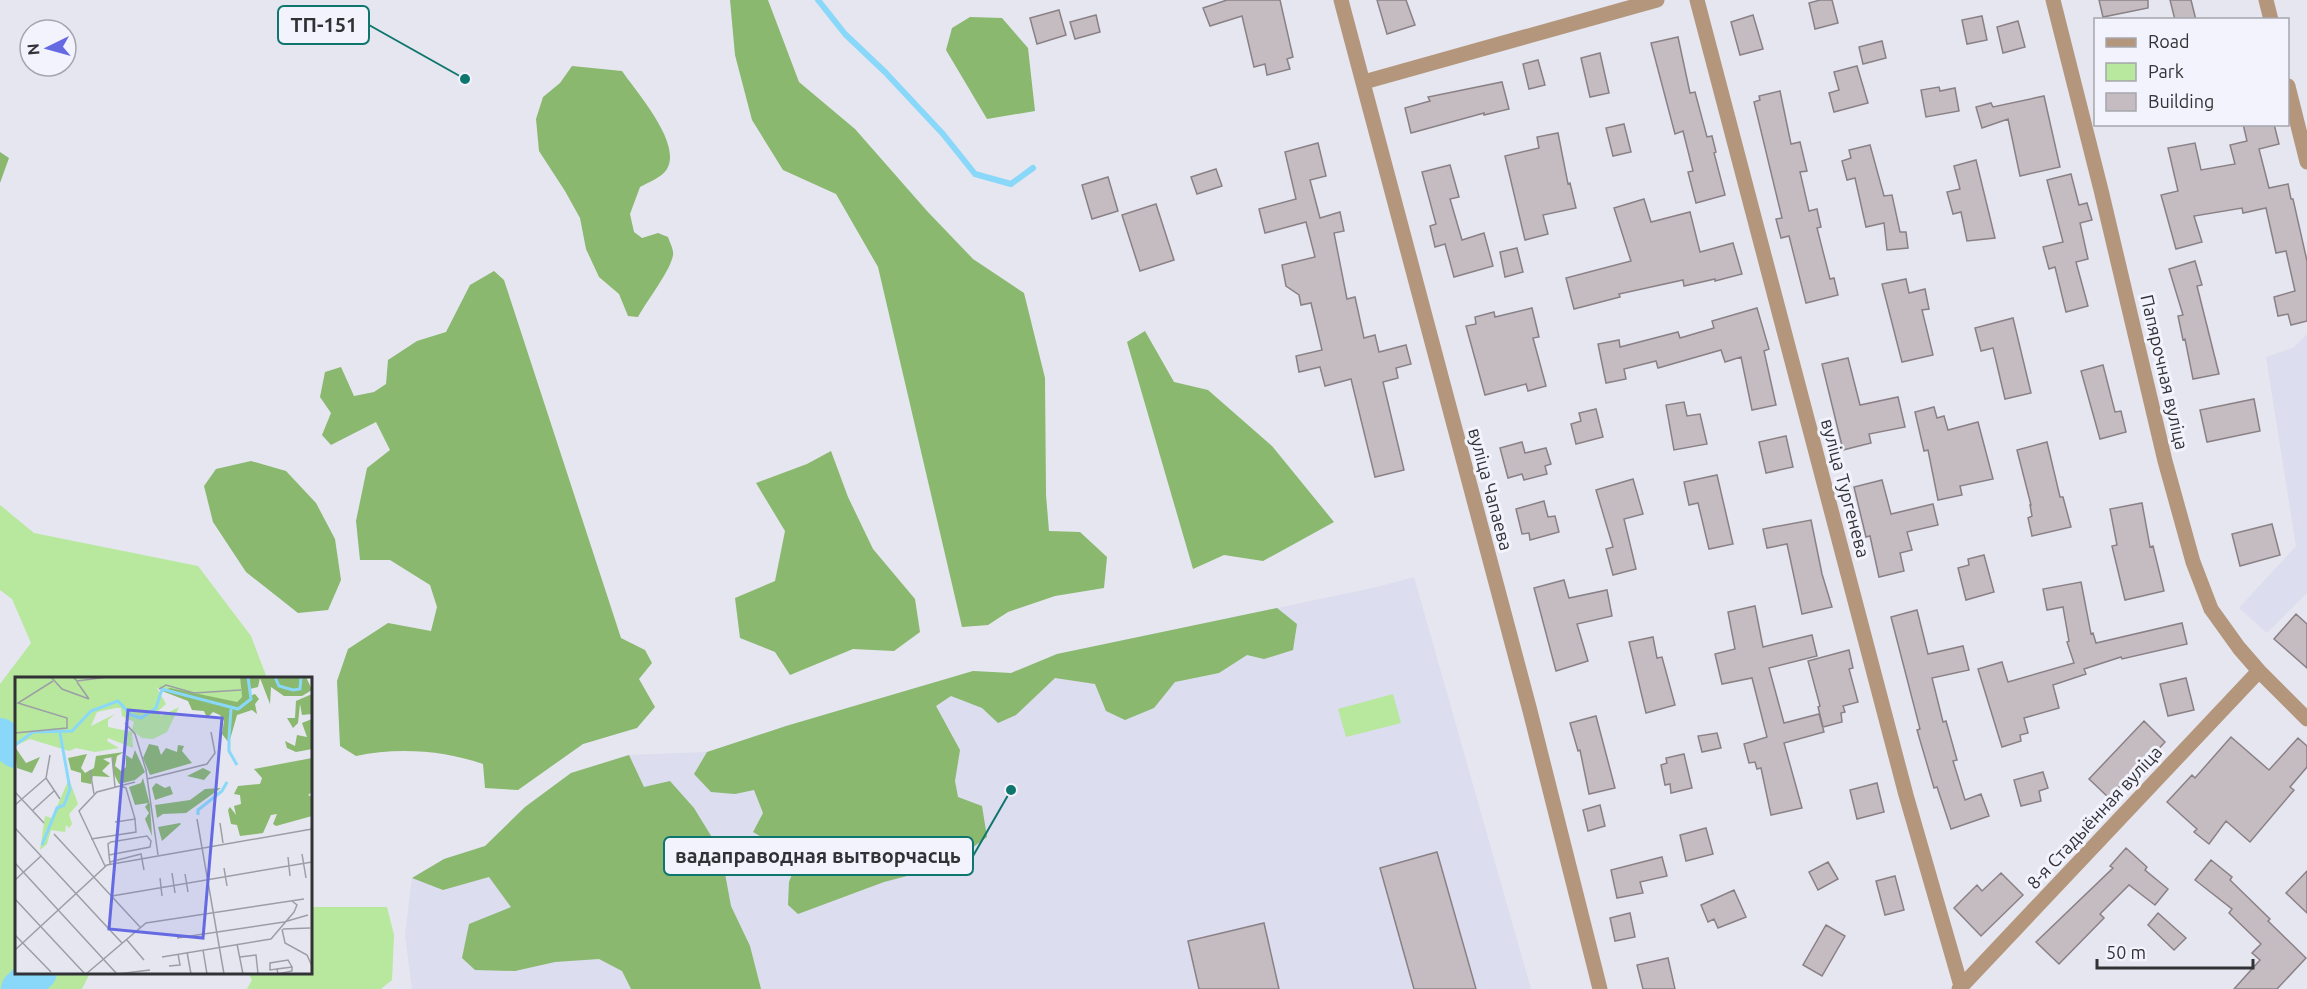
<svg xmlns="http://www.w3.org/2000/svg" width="2307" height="989" font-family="Ubuntu,sans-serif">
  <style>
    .built { fill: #dcddee }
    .green { fill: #b7e89d }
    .forest { fill: #89b86e }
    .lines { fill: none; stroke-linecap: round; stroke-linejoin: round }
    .stream { stroke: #89d8fa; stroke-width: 6 }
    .river { stroke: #89d8fa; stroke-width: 38 }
    .building { fill: #c5bcc1; stroke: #8a8187; stroke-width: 1.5 }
    .minor { stroke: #b4967c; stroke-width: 15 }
    .labels { text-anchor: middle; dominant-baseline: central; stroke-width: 6; stroke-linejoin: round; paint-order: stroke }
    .street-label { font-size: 18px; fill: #323236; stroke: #f2f3fd }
    .inset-river { fill: none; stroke: #89d8fa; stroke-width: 3 }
    .inset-road { fill: none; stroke: #9d9ea5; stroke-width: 1.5 }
    .view { fill: #656ae3; fill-opacity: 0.15; stroke: #656ae3; stroke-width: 3 }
    .inset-edge { fill: none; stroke: #323236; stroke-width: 3 }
    .leader { fill: none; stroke: #0f766e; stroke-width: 2 }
    .callout-dot { fill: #0f766e; stroke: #f2f3fd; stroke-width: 2 }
    .callout { fill: #f2f3fd; stroke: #0f766e; stroke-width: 2 }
    .callout-label { font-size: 20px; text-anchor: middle; font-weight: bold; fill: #323236 }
  </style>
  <rect width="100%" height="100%" fill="#e5e6ef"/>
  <!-- built -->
  <path class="built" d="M2307 334V593L2267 633 2239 608 2296 546 2266 357 2293 348Z
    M1414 577 1531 989H412L405 935 412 878 444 859 485 846 525 807 571 773 629 755 707 752 786 726 973 671 1011 673 1057 654 1377 587Z"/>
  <!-- green -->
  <path class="green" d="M0 505 34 533 198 566 251 636 267 678H16V972L90 973 82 989H0V684L31 643 12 599 0 590Z
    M1393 694 1401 723 1346 737 1338 709Z
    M311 907H387L394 935 392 980 381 989H247L252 980 248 973 310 972Z"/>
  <!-- forest -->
  <path class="forest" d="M730 0H768L799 82 855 129 927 211 973 259 1024 293 1045 378 1046 495 1049 531 1080 532 1107 557 1104 588 1055 596 1008 612 988 625 962 627 878 267 836 194 783 170 752 120 735 55Z
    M970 17 1002 18 1028 48 1035 111 987 119 946 50 952 28Z
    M572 66 622 71C637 93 682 143 667 169 661 178 649 182 640 187L630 214 634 232 642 238 658 233 668 237C670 243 674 250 673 255 671 270 646 302 638 317L628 316 619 294 599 277 586 249 580 218 565 191 539 151 536 119 543 97 560 83Z
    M0 152 9 158 0 183Z
    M494 271 504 280 621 638 645 650 652 663 639 679 655 707 637 728 583 744 518 790 485 788 483 764C444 750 396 747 356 756L340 746 337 681 348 649 388 623 431 631 437 607 430 585 390 560H360L356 521 367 468 390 450 376 422 331 445 322 435 331 413 320 397 325 372 341 367 354 396 374 392 386 384 388 360 417 341 446 332 470 285Z
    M1145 331 1174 382 1208 390 1272 446 1334 522 1263 561 1224 555 1193 569 1127 342Z
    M831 451 848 497 873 549 915 599 920 632 894 651 853 649 790 675 775 652 740 638 735 598 775 581 785 531 756 483 807 464Z
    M251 461 286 471 316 503 335 539 341 580 328 610 298 613 246 572 213 522 204 486 216 469Z
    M1277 608 1297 624 1293 650 1264 659 1247 655 1219 673 1175 682 1154 708 1125 720 1106 711 1095 684 1055 678 1016 715 998 723 982 708 951 696 936 706 960 750 955 781 958 797 982 806 987 837 949 865 884 882 798 914 788 905 789 882 798 859 753 832 763 813 754 790 735 794 711 792 694 774 707 752 786 726 973 671 1011 673 1057 654Z
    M629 755 644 787 670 781 694 808 721 852 731 906 750 946 761 989H631L622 971 599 959 555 962 515 971 475 970 462 958 469 924 511 907 489 877 443 890 412 878 444 859 485 846 525 807 571 773Z"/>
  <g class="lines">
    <!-- stream -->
    <path class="stream" d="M818 0 845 34 885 72 943 134 975 174 1011 184 1033 168"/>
    <!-- river -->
    <path class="river" d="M0 737 16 749
      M20 989 38 972"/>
  </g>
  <!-- building -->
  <path class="building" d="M1227 0H1280L1293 57 1287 59 1290 69 1267 75 1265 64 1254 67 1242 16 1210 26 1203 8Z
    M1377 0H1406L1415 25 1387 34Z
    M1820 0H1832L1838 23 1815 29 1809 3Z
    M2099 0H2148V8L2103 17Z
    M2170 0H2191L2196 20H2175Z
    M1059 10 1066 35 1037 44 1030 18Z
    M1096 15 1100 32 1075 39 1070 22Z
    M1753 15 1763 49 1740 55 1731 22Z
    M1982 16 1987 40 1967 44 1962 20Z
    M2018 21 2025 47 2003 53 1997 27Z
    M1678 37 1690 93 1695 92 1707 137 1712 136 1716 152 1714 153 1725 195 1696 203 1688 172 1693 171 1683 131 1675 134 1651 43Z
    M1882 41 1886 58 1863 64 1859 47Z
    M1600 53 1609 93 1590 97 1581 58Z
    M1538 60 1545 85 1529 89 1523 64Z
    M1857 66 1868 103 1834 112 1829 93 1839 90 1834 72Z
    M1502 82 1509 109 1484 115V113L1411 133 1405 108 1430 101 1428 97Z
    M1939 87 1940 91 1955 88 1959 111 1926 117 1921 90Z
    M1780 91 1791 144 1800 142 1807 171 1800 172 1809 211 1817 209 1821 227 1817 228 1830 279 1834 278 1838 295 1806 303 1789 236 1781 238 1776 219 1782 218 1754 102 1760 100 1759 96Z
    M2044 96 2060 167 2020 176 2008 119 1982 128 1976 107 1991 103 1993 107Z
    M1624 124 1631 152 1613 156 1606 128Z
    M2243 124H2274L2279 144 2259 149 2269 188 2288 184 2291 199H2293L2307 261V321L2291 325 2288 314 2278 316 2274 297 2295 291 2286 251 2276 253 2266 208 2243 213 2242 208 2194 216 2202 242 2176 249 2161 195 2178 191 2168 148 2195 143 2201 170 2235 164 2230 145 2247 141Z
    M1558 133 1568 184 1570 183 1576 208 1543 215 1548 234 1525 240 1505 156 1539 148 1537 137Z
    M1318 143 1326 176 1310 180 1320 218 1340 212 1344 231 1334 233 1347 299 1355 297 1364 338 1375 335 1379 352 1406 345 1411 364 1396 368 1398 378 1383 382 1404 470 1375 477 1351 379 1325 386 1320 367 1299 372 1296 356 1322 350 1311 303 1301 305 1299 295 1286 286 1282 265 1315 257 1306 222 1265 233 1259 209 1296 199 1285 152Z
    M1870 145 1884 196 1892 195 1900 232H1906L1908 248 1887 250 1884 223 1866 227 1855 178 1847 180 1842 161 1851 158 1849 150Z
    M1976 160 1995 238 1967 241 1961 212 1953 214 1947 192 1960 189 1954 166Z
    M1450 165 1459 197 1450 199 1462 240 1484 233 1493 266 1454 277 1445 244 1435 247 1430 226 1436 224 1422 172Z
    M1216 169 1222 186 1197 194 1191 177Z
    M2071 174 2079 205 2087 203 2092 220 2080 223 2088 259 2076 262 2088 306 2066 312 2055 267 2049 269 2043 247 2063 242 2047 180Z
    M1108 177 1118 211 1092 219 1082 185Z
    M1644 199 1651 222 1690 212 1700 252 1733 243 1742 274 1715 281V279L1684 286 1683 280 1619 294 1620 297 1574 309 1566 278 1631 261 1614 208Z
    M1156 204 1174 260 1140 271 1122 215Z
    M1517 248 1523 272 1505 277 1500 252Z
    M2195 261 2202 285 2197 286 2219 374 2193 379 2185 339 2183 340 2178 316 2183 315 2169 269Z
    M1906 279 1909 293 1925 289 1929 309 1922 310 1933 355 1902 362 1882 284Z
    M1532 308 1539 337 1533 338 1546 386 1528 391 1526 384 1485 395 1466 326 1476 324 1475 317 1494 312 1495 317Z
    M1757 308 1769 349 1764 351 1776 405 1752 410 1741 357 1725 362 1721 350 1658 368 1656 361 1624 369 1626 379 1606 383 1598 344 1619 340 1620 347 1678 332 1680 338 1714 328 1712 321Z
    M2013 318 2031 393 2005 399 1993 348 1981 351 1975 328Z
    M1848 358 1860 405 1898 397 1905 427 1869 434 1871 443 1843 450 1822 364Z
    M2103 365 2115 412 2121 411 2126 432 2100 439 2081 371Z
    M2254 399 2260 431 2207 442 2200 410Z
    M1684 402 1687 416 1700 414 1707 444 1674 450 1666 405Z
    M1934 407 1937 418 1944 416 1948 430 1978 422 1993 479 1960 486 1962 495 1938 500 1928 450 1924 451 1915 412Z
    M1596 409 1603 437 1576 444 1571 424 1581 421 1579 413Z
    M1786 436 1793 467 1766 473 1759 442Z
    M1522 442 1525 453 1546 448 1551 464 1545 466 1547 474 1524 480 1522 474 1508 478 1500 448Z
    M2047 442 2060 497H2063L2071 527 2032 536 2028 518 2032 516 2030 505H2031L2017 450Z
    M1717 475 1733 544 1709 549 1698 503 1689 505 1684 482Z
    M1633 479 1643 514 1624 519 1636 569 1613 575 1606 549 1613 547 1596 490Z
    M1882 480 1891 514 1933 504 1938 525 1907 532 1912 550 1900 553 1904 571 1879 577 1870 536 1866 537 1854 487Z
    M1544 501 1548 517 1555 516 1559 532 1530 540 1529 533 1522 534 1516 509Z
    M2142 503 2150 547 2153 546 2164 591 2125 600 2112 546 2117 545 2110 509Z
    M1811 520 1822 574 1832 607 1802 614 1787 544 1767 548 1763 529Z
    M2272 524 2280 555 2240 566 2232 534Z
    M1984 555 1994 592 1966 600 1958 568 1969 565 1968 559Z
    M1564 580 1569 598 1607 590 1612 616 1577 624 1588 661 1556 671 1534 588Z
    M2081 582 2091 634 2093 633 2096 643 2182 623 2187 644 2122 659 2121 657 2084 669 2086 674 2053 685 2059 708 2024 718 2028 733 2020 735 2021 741 2002 747 1978 669 2002 662 2008 682 2074 663 2067 642 2069 641 2063 607 2047 610 2043 589Z
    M1755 606 1763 647 1812 635 1817 656 1769 668 1784 723 1819 714 1824 732 1784 743 1802 808 1771 815 1761 768 1757 769 1755 762 1749 763 1744 744 1767 737 1752 678 1722 684 1715 654 1735 649 1728 612Z
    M1917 610 1928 654 1963 646 1969 670 1932 678 1943 722 1946 721 1957 760 1953 761 1965 800 1981 794 1989 816 1951 829 1937 787 1934 788 1917 730 1920 729 1891 617Z
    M2296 614 2307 624V668L2274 639Z
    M1653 637 1657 658 1662 657 1675 705 1646 713 1629 642Z
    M1849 650 1853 668 1849 669 1858 702 1843 706 1845 712 1841 713 1842 722 1823 727 1818 707 1820 706 1808 661Z
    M2186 678 2194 710 2168 716 2160 684Z
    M1596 716 1615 788 1589 794 1580 750 1578 751 1570 723Z
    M2144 721 2165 742 2153 755 2151 753 2109 798 2089 779Z
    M1717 733 1721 748 1702 752 1698 736Z
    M2231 737 2269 770 2298 738 2307 746V767L2290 787 2294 790 2250 842 2226 821 2209 844 2194 832 2197 829 2167 802 2192 775 2195 778Z
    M1684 754 1692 788 1671 793 1670 784 1665 785 1661 765 1667 763 1666 758Z
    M2043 772 2048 788 2039 791 2041 801 2021 806 2014 780Z
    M1877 783 1884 812 1857 819 1850 790Z
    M1600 805 1605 826 1588 831 1583 810Z
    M1706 828 1713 854 1686 861 1680 835Z
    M2126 848 2147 867 2145 870 2168 889 2155 905 2129 885 2100 914 2104 918 2059 964 2036 942 2113 868 2110 866Z
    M1437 852 1476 989H1414L1380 868Z
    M1662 857 1667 876 1640 882 1643 893 1617 898 1611 870Z
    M2211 860 2232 877 2230 880 2270 919 2268 921 2306 958 2277 989H2234L2260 960 2252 953 2261 944 2229 913 2232 909 2195 880Z
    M1828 862 1838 879 1818 890 1809 872Z
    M2307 871V913L2286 893Z
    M2001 873 2023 895 1981 936 1954 908 1977 885 1982 891Z
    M1895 876 1904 910 1885 915 1876 881Z
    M1734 890 1746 917 1718 928 1714 919 1708 922 1701 905Z
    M1630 913 1635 937 1615 941 1610 918Z
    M2158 913 2186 938 2174 950 2148 925Z
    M1264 923 1279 989H1199L1188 941Z
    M1826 925 1845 936 1822 976 1803 965Z
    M1668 958 1675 989H1643L1637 965Z"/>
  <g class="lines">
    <!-- minor -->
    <path class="minor" d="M1341 0 1529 707 1600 989
      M1697 0 1906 795 1961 986
      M2053 0 2101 190 2165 461 2193 562 2211 609 2239 648 2259 671 2307 719
      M2266 0 2271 20
      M1364 82 1657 0
      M2288 86 2307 162
      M1959 989 2259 671"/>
  </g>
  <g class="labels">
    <!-- street labels -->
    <g class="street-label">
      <text transform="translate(2165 372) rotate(77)">Папярочная вуліца</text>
      <text transform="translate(1846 488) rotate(75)">вуліца Тургенева</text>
      <text transform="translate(1491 489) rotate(75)">вуліца Чапаева</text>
      <text transform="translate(2094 817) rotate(-47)">8-я Стадыённая вуліца</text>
    </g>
  </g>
  <!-- overview -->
  <g transform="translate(15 677)">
    <rect width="297" height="297" fill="#e5e6ef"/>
    <path d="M0 0H225L227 20 222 25 214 26 142 11 151 27 142 35 146 39 164 30 152 55 138 62 127 61 117 53 119 45 107 39 106 31H101L82 35 76 49 100 37 93 43V50L117 55 118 71 93 61 92 64 104 71 80 75 61 71 54 74 15 62 0 69ZM54 102 63 127 54 137 57 147 54 151 51 148 50 155 36 153 32 167 25 173 30 139 37 141Z" fill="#b7e89d"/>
    <path d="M225 0H291L297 13 287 19H269L256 10 255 27 245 1 243 10 235 12V19L240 17 244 22 240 27 242 37 237 33 222 38 214 66 207 57 209 44 205 38 198 35 192 41 189 34 177 33 173 24 147 14 155 11 222 25 227 20ZM297 17V37L287 38 285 27 283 46 278 51 272 41H280L281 24ZM297 42V72L281 75 272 71 270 64 280 69 282 58 292 60 287 46ZM134 67 143 69 146 78 151 71 162 75 163 68 169 69 167 74 177 86 135 98 128 81ZM0 70 11 86 25 80 17 96 2 91ZM120 73 130 95 120 103 104 107 98 95V80L88 82 95 86 87 94 95 100 78 99 76 107 66 105V96L56 93 53 81 72 77 66 91 70 96 79 91 81 79 109 75 102 79 100 89 106 94 111 90V78L117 82ZM297 81V115L293 118 297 120V139L261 149 258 147 262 137 256 138 248 156 225 159 222 148 216 147 213 133 215 130 221 138 219 129 226 127 225 118 219 117 223 109 245 107 247 101 239 92ZM188 91 196 95 189 103 172 99ZM128 101 135 128 137 159 130 142 134 136 130 130 133 126 120 128 114 110 126 106ZM141 106 150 111 155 109 158 117 140 123 137 111ZM206 111 171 136 148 137 142 141 140 128 175 123 190 112ZM165 146 166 147 147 164 143 150Z" fill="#89b86e"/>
    <path class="inset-river" d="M260 0 264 9 278 13 285 12 286 0M214 60V74L222 88M214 60 216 32M0 68 18 55 57 54 76 34 103 24 116 38 126 41 141 31 147 12 223 32 236 22 233 0M183 138V133L207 114 212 105M27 168 42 131 49 128 55 112 45 56"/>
    <path class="inset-road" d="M36 0 47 12 74 22M58 0 62 4 93 0M62 5 74 22M144 12 151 8 179 16 226 13M110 46 120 57 131 93 143 178M0 56 52 51V41L3 26 38 4M35 78 31 101 45 122M97 79 100 110M75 93 79 117M132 102 192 87 200 76 196 55M106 109 111 111 120 142M0 115 29 146M0 128 31 101M17 134 39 114M182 142 209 297M205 146 208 166M0 151 107 266M39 157 125 250M76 162 121 155 120 142 100 145M287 177 291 201M94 178 135 170 136 164 132 159 96 165 93 167 94 178 95 187M273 180 275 199M95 185 126 177 129 193M0 186 102 297M90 189 64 134 82 115 120 105M209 191 212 209M157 196 160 216M170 197 173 215M145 201 147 219M0 203 26 179M97 219 297 185M0 222 70 297M267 252 270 266 292 278 297 289M268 252 295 251M0 258 36 295M162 261 269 245 293 238M111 262 129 283M222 267 228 297M0 273 92 188 297 152M188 273 192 297M172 275 176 297M147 280 256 262 279 235 282 228 277 224M225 280 241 278 243 297M154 289 165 288 163 277M262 292 255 293V286L273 283 277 290M71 297 131 246 289 222M102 297 135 293M263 297 277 294V290L262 292 263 297"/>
    <path class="view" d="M113 33 207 41 188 261 94 252Z"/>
    <rect width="297" height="297" class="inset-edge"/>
  </g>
  <!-- callouts -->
  <path class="leader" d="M465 79L369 25M1011 790L973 856"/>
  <g class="callout-dot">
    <circle cx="465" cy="79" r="6"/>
    <circle cx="1011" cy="790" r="6"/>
  </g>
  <g class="callout">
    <rect x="278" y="6" width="91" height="38" rx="6"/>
    <rect x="664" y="837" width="309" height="38" rx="6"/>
  </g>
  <g class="callout-label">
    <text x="324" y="32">ТП-151</text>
    <text x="818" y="863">вадаправодная вытворчасць</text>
  </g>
  <!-- legend -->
  <rect x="2094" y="18" width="195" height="108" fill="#f2f3fd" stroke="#a5a6ad" stroke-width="1.5"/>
  <rect x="2106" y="38" width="30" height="9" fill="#b4967c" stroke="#a5a6ad" stroke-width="1.5"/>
  <text x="2148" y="48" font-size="18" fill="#323236">Road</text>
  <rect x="2106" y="63" width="30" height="18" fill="#b7e89d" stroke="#a5a6ad" stroke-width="1.5"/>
  <text x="2148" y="78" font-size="18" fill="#323236">Park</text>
  <rect x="2106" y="93" width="30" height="18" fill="#c5bcc1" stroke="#a5a6ad" stroke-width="1.5"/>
  <text x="2148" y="108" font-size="18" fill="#323236">Building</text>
  <!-- north arrow -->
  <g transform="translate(48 48) rotate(265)"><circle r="28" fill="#f2f3fd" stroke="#a5a6ad" stroke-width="1.5"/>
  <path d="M0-4.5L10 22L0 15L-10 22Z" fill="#656ae3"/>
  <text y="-9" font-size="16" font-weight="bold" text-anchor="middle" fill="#323236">N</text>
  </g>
  <!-- scale -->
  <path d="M2097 959v9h156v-9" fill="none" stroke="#323236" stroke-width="3"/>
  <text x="2106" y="959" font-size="18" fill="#323236" stroke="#f2f3fd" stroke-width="4.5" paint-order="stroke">50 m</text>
</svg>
